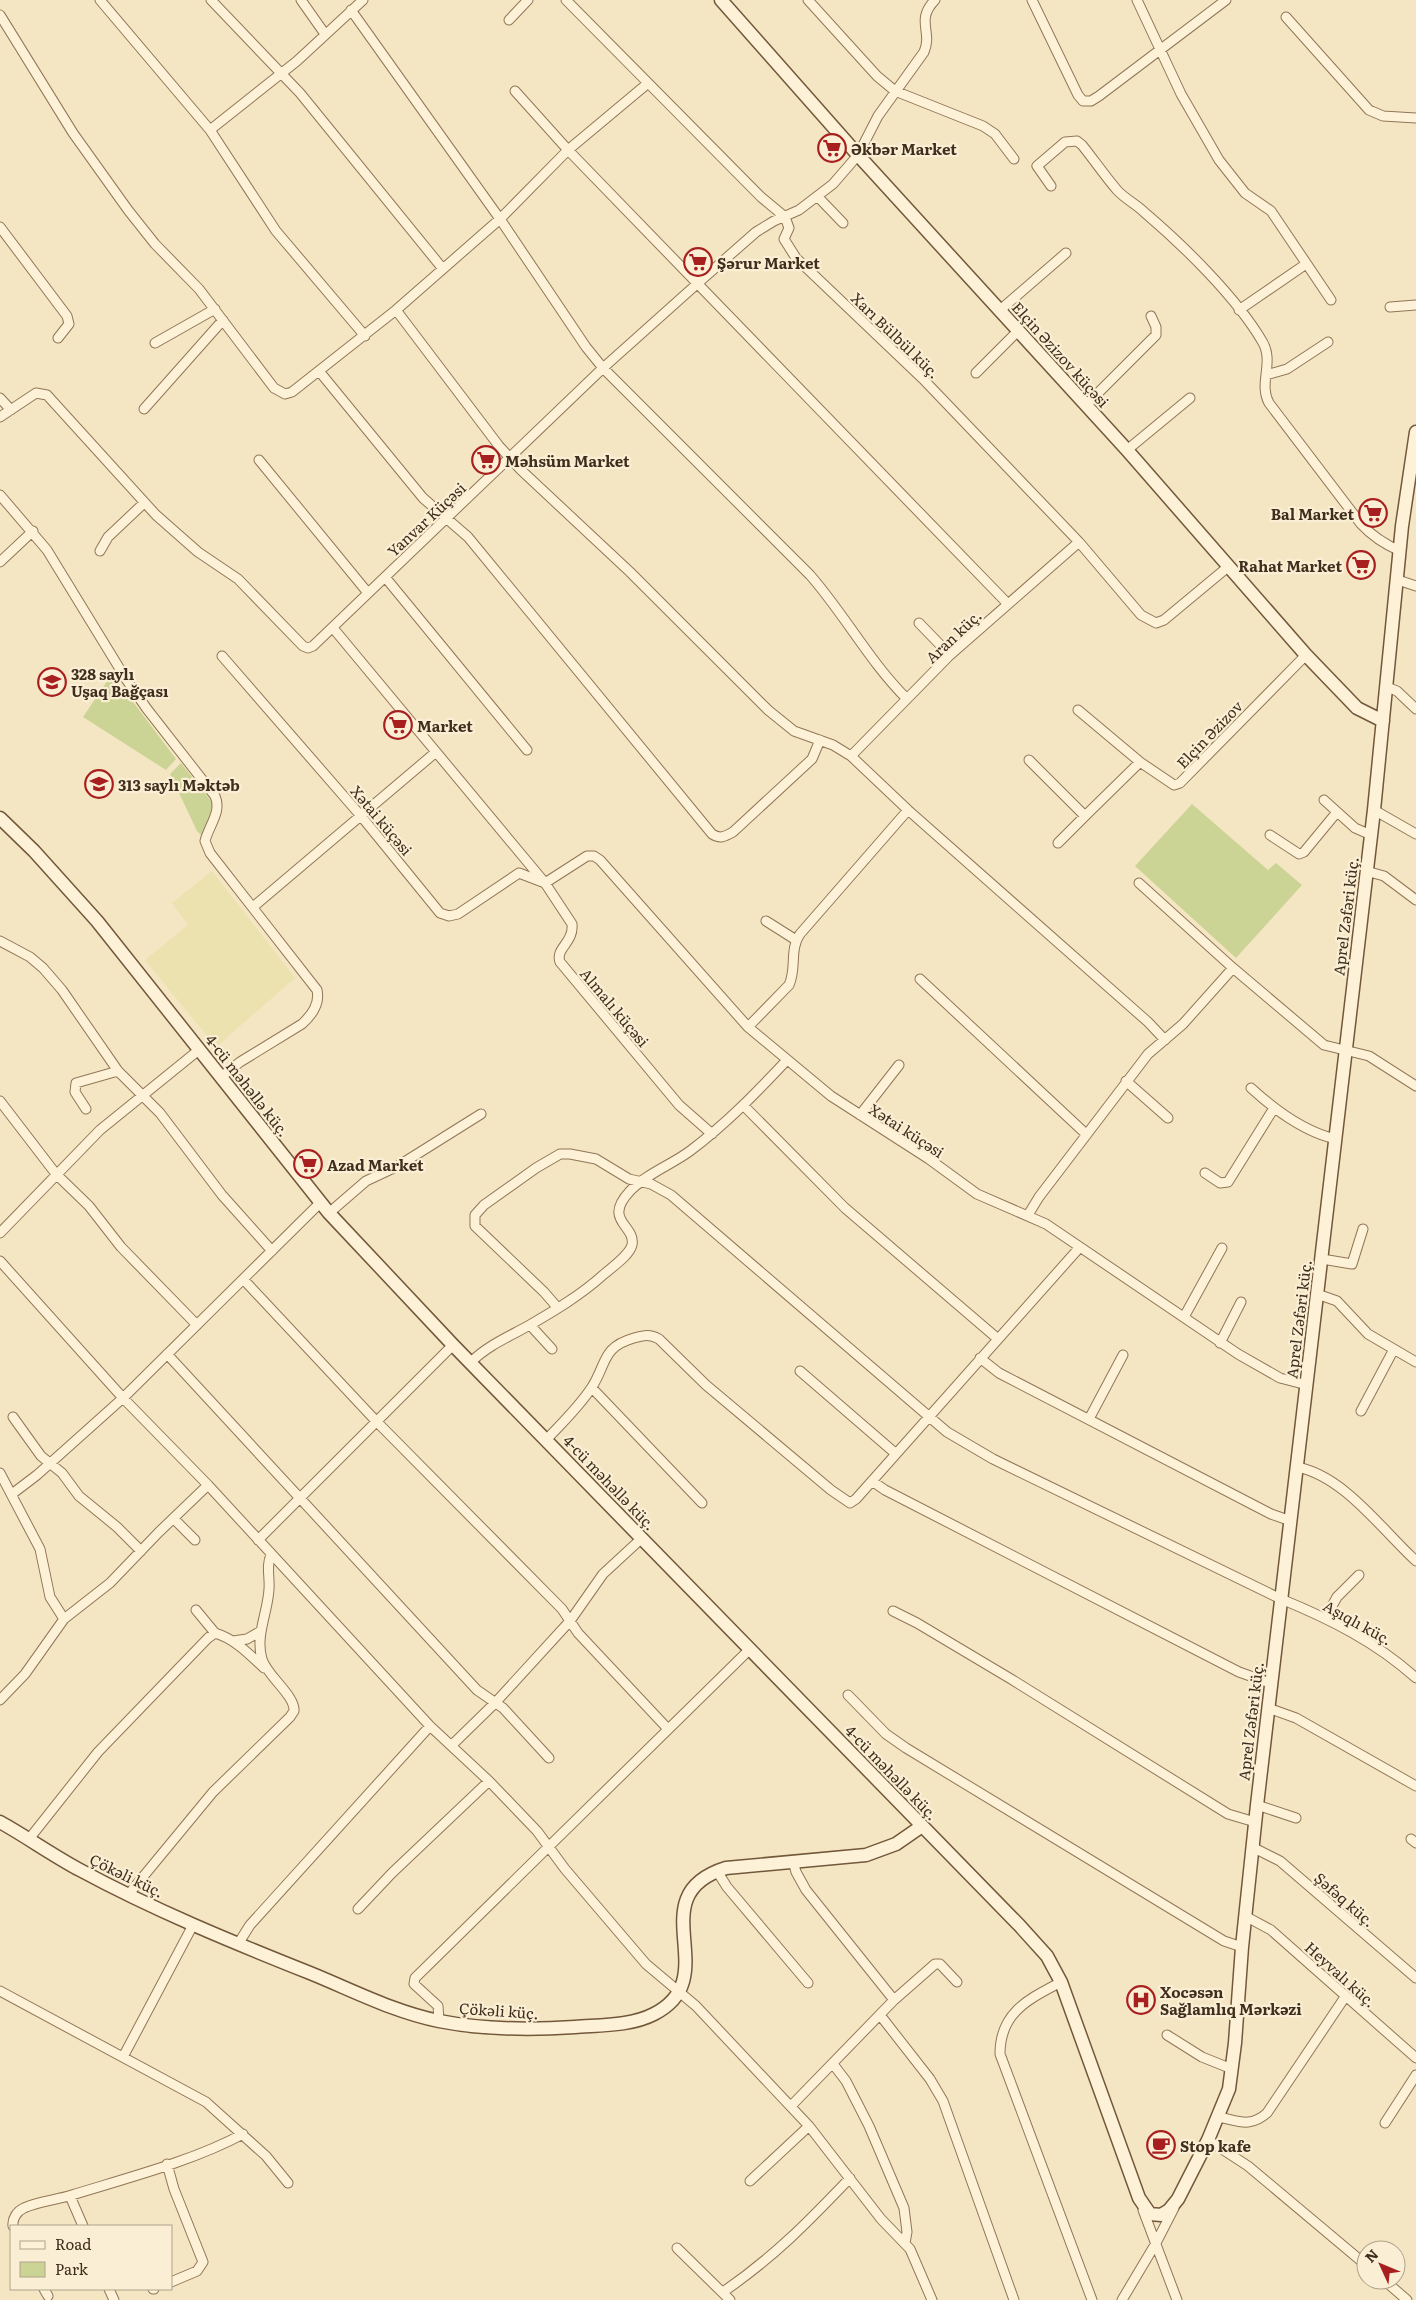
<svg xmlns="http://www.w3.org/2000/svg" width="1416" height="2300" font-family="Literata,serif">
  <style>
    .farmland { fill: #ebe2b0 }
    .green { fill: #ccd495 }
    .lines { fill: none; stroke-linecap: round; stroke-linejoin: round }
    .street-casing { stroke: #917657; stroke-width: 11 }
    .secondary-casing { stroke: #73573a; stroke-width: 15 }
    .street { stroke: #fdf2d8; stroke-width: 9 }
    .secondary { stroke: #fdf2d8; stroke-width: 12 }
    .labels { text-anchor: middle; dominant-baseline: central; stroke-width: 4.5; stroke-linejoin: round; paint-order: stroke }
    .poi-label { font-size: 15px; font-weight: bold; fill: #3f2e1d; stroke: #faefd4; text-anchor: start }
    .street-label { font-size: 15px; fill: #3f2e1d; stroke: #faefd4 }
  </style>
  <rect width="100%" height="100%" fill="#f4e6c3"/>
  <!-- farmland -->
  <path class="farmland" d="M212 871 295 978 216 1047 145 960 188 925 172 903Z"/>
  <!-- green -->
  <path class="green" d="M112 674 176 759 166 770 83 717Z
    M181 763 214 805 201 835 197 831 170 774Z
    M1192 804 1268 870 1276 863 1302 885 1236 958 1135 866Z"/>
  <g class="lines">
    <defs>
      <path id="street" d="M100 0 210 130 276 231 365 336
        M211 0 300 93 443 269
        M301 0 325 34
        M566 0 761 197 785 217 789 228 784 239 796 258 923 379 1079 542 1141 615 1156 623 1164 620 1229 566
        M808 0 877 76 895 91 983 126 995 134 1014 159
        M1032 0 1078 95 1083 101H1091L1099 96 1226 0
        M1137 0 1181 94 1219 160 1245 193 1271 211 1331 300
        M351 10 500 219 586 347 603 368 810 575C845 615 869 661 907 699
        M0 15 73 133 128 210 155 244 199 289 274 388 285 394 292 392 396 310 500 219 568 150 647 84
        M1286 17 1369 110 1383 116 1416 118
        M509 20 528 0
        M515 91 568 150 1008 604
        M210 130 297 61 363 0
        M1051 186 1037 166 1065 142 1077 141 1082 145C1094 160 1105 176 1117 190 1125 199 1136 204 1144 212 1184 246 1236 297 1262 341 1275 362 1258 383 1269 403L1361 524C1373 537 1384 544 1400 551
        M818 197 843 223
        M0 227 67 316 69 324 58 338
        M1390 307 1416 305
        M396 310 499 446 521 470 630 572 768 710 794 731 833 745 851 756 908 810 1148 1022 1165 1040
        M1239 310 1306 264
        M999 311 1066 253
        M155 343 215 309
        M319 371 423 498 468 537 712 834C720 839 724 837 733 832L812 759 820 740
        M976 373 1018 331
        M1266 375 1287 369 1328 342
        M0 398 11 410
        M1086 405 1156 335V327L1151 316
        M144 409 223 320
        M0 417 36 393 47 395 156 515 198 552 238 579 303 646 308 648 313 646 603 368 698 283 756 232 774 221 799 210 833 184 858 155 878 116 924 52C933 31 915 21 935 0
        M1127 450 1190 398
        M259 460 368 593
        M0 495 47 550 126 679 147 709 215 796C222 812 209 825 205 841L210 853 317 990C320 1003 312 1015 302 1024L240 1062 221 1077
        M100 551 108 537 144 503
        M0 562 33 531
        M385 577 527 750
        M1398 580 1416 586
        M919 623 950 655
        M333 628 545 883 587 856H594L600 860 748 1027 831 1096 929 1159 977 1194 1046 1224 1238 1354 1280 1378 1307 1385
        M222 656 361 816 440 913 449 916 458 914 519 873 545 883 572 924C574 943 555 948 560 962L679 1105 712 1134
        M1387 687 1397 691 1416 709
        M1078 710 1140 762 1174 785 1180 783 1306 655
        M851 756 950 655 1079 542
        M1029 760 1085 816 1140 762
        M1324 800 1355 828 1371 835
        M1374 810 1416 834
        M1270 835 1299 854 1304 852 1337 812
        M1058 843 1085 816
        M1366 871 1384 876 1416 900
        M1139 883 1233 968
        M253 907 436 752
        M766 921 796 940
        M0 941 30 957 43 968 62 990 118 1071 160 1113 222 1195 272 1251
        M920 979 1086 1134
        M748 1027 789 985C797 968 789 950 800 934L908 810
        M1126 1081 1168 1118
        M1251 1088C1275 1110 1304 1132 1336 1139
        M0 1101 56 1174 89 1206 121 1247 197 1325
        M744 1106 845 1208 998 1339
        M86 1109 75 1092 76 1083 118 1071
        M860 1115 899 1065
        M1205 1173 1220 1183 1228 1182 1274 1108
        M329 1213 366 1181 398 1166 481 1114
        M1028 1215 1039 1197 1148 1054 1183 1024 1233 968 1324 1045 1369 1056 1416 1086
        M0 1233 100 1130 200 1049
        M1322 1259 1352 1264 1363 1229
        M0 1261 123 1398 208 1485 430 1726 489 1781 537 1831 565 1869 646 1964 696 2006 809 2126 881 2219 910 2249 932 2300
        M243 1279 376 1421 562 1609 578 1633 668 1729
        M1317 1294 1337 1301 1368 1334 1416 1362
        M557 1307 544 1292 475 1226V1215L484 1205 536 1168 560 1154H570L596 1159 629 1179 651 1184 671 1195 947 1432 993 1459 1281 1599C1330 1619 1376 1642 1416 1678
        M1184 1317 1222 1248
        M530 1325 552 1349
        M1220 1343 1241 1302
        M167 1354 477 1690 503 1708 549 1758
        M980 1358 999 1373 1271 1514 1291 1521
        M471 1362C487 1346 508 1337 528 1326 554 1311 581 1295 603 1275 612 1267 629 1256 632 1245 636 1225 602 1221 630 1191 646 1174 671 1165 690 1151 726 1124 756 1093 787 1060
        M800 1371 895 1453
        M592 1388 702 1503
        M1361 1411 1394 1349
        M13 1417 41 1456 62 1473 79 1496 117 1527 141 1551
        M1089 1419 1123 1355
        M546 1440C562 1423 579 1407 592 1387 607 1363 602 1347 634 1338 645 1335 650 1334 659 1339L706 1385 831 1490 850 1503 856 1499 1080 1247
        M1297 1467C1344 1476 1382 1530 1416 1561
        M0 1473 40 1549 50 1597 64 1619
        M872 1481 885 1490 1239 1672 1270 1683
        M12 1494 37 1475 123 1398 320 1203
        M174 1519 195 1540
        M258 1540 453 1345
        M196 1610 215 1633
        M893 1611 917 1623 1011 1679 1228 1814 1255 1822
        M1326 1617 1337 1597 1359 1575
        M233 1641 247 1639 261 1631
        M848 1695 886 1734 906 1748 1224 1941 1242 1947
        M0 1700 25 1674 64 1619 110 1583 159 1532 208 1485
        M1268 1708 1296 1718 1416 1786
        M452 1745 495 1703 570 1621 603 1574 642 1538
        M1257 1805 1296 1818
        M29 1839 98 1752 208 1638 215 1633C235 1639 249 1654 264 1668
        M1411 1839 1416 1843
        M1252 1847 1280 1861 1416 1978
        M793 1861 796 1872 806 1890 894 2000
        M717 1871 727 1887 808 1983
        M128 1895 213 1792 290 1717 294 1711C295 1695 267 1676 262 1659 255 1636 268 1612 269 1589 270 1578 266 1565 271 1555
        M358 1909 392 1873 489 1781
        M1245 1916 1271 1930 1416 2058
        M238 1944 250 1925 430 1726
        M1061 1982C1029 1999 1000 2012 1000 2054L1092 2300
        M0 1991 206 2102 266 2156 288 2183
        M880 2015 930 2079 943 2101 1014 2300
        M439 2021 438 2006 414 1984 415 1978 750 1649
        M1167 2035 1202 2057 1232 2069
        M123 2057 193 1925
        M833 2064 846 2081 869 2126 904 2208 907 2232 905 2243
        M791 2106 894 2000 935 1964H940L957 1982
        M1219 2117C1239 2121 1250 2128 1267 2113L1345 1997
        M1385 2123 1416 2075
        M1208 2140 1248 2166 1366 2265
        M167 2164 174 2189 203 2262 197 2271 171 2282
        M750 2181 809 2126
        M70 2196 83 2226
        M1143 2210 1177 2300
        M13 2226C12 2219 17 2211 24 2208 38 2201 57 2200 72 2195 127 2178 193 2161 243 2134
        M677 2248 730 2300
        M1384 2280 1407 2300
        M44 2289 48 2296
        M109 2289 114 2300
        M153 2289H154
        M723 2292C774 2257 808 2222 850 2178
        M1122 2300 1156 2243 1174 2208"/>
      <path id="secondary" d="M721 0 858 155 1127 450 1306 655 1357 708 1383 721
        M0 818 34 851 97 921 329 1213 453 1345 1019 1925 1047 1956 1061 1982 1139 2198 1150 2214 1161 2215 1169 2210 1178 2199 1208 2140 1229 2089 1235 2043 1242 1947 1257 1805 1374 810 1402 526 1416 432
        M0 1822C27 1837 52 1855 80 1870 154 1910 232 1942 310 1973 352 1990 394 2012 439 2021 485 2030 529 2030 575 2027 600 2025 631 2026 654 2014 727 1977 637 1896 726 1868L866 1855 896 1844 922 1826"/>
    </defs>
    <!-- street casing -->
    <use href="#street" class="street-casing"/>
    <!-- secondary casing -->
    <use href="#secondary" class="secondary-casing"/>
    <!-- street -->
    <use href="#street" class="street"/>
    <!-- secondary -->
    <use href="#secondary" class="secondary"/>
  </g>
  <!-- icons -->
  <defs>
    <symbol id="supermarket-ring" viewBox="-11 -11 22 22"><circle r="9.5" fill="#faefd4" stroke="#a81f1f" stroke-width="1.5"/><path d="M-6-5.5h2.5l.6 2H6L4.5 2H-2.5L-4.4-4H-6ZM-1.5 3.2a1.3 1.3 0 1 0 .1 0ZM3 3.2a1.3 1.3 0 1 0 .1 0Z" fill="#a81f1f"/></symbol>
    <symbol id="school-ring" viewBox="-11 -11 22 22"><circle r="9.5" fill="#faefd4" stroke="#a81f1f" stroke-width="1.5"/><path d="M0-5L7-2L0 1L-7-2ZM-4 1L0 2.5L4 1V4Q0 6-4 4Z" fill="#a81f1f"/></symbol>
    <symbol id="hospital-ring" viewBox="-11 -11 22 22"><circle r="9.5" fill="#faefd4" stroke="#a81f1f" stroke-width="1.5"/><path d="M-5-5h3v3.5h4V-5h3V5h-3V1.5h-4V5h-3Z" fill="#a81f1f"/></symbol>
    <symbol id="cafe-ring" viewBox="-11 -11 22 22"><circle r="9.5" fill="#faefd4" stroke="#a81f1f" stroke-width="1.5"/><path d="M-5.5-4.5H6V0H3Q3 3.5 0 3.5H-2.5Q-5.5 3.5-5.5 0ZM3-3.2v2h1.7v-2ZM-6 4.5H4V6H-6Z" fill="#a81f1f"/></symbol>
  </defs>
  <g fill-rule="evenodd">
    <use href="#supermarket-ring" x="816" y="132" width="32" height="32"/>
    <use href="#supermarket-ring" x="682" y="246" width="32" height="32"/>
    <use href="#supermarket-ring" x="470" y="444" width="32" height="32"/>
    <use href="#supermarket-ring" x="1357" y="497" width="32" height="32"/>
    <use href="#supermarket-ring" x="1345" y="549" width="32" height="32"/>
    <use href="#school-ring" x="36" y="666" width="32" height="32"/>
    <use href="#supermarket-ring" x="382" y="709" width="32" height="32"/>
    <use href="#school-ring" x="83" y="768" width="32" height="32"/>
    <use href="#supermarket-ring" x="292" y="1148" width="32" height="32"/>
    <use href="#hospital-ring" x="1125" y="1984" width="32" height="32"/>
    <use href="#cafe-ring" x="1145" y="2129" width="32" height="32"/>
  </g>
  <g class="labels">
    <!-- poi labels -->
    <g class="poi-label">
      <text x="851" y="148">Əkbər Market</text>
      <text x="717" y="262">Şərur Market</text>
      <text x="505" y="460">Məhsüm Market</text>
      <text x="1354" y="513" text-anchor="end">Bal Market</text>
      <text x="1342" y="565" text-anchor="end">Rahat Market</text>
      <text x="71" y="673">328 saylı<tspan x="71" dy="17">Uşaq Bağçası</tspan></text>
      <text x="417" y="725">Market</text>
      <text x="118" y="784">313 saylı Məktəb</text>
      <text x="327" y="1164">Azad Market</text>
      <text x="1160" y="1991">Xocəsən<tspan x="1160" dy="17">Sağlamlıq Mərkəzi</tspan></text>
      <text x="1180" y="2145">Stop kafe</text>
    </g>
    <!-- street labels -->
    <g class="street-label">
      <text transform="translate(896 335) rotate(44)">Xarı Bülbül küç.</text>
      <text transform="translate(1061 354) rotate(48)">Elçin Əzizov küçəsi</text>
      <text transform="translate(426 519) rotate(-43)">Yanvar Küçəsi</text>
      <text transform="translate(953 636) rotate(-43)">Aran küç.</text>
      <text transform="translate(1209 734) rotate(-46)">Elçin Əzizov</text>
      <text transform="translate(382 820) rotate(50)">Xətai küçəsi</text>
      <text transform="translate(1345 916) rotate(-83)">Aprel Zəfəri küç.</text>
      <text transform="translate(615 1007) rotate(50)">Almalı küçəsi</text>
      <text transform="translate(248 1085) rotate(52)">4-cü məhəllə küç.</text>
      <text transform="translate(907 1130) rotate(33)">Xətai küçəsi</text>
      <text transform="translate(1298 1319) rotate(-83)">Aprel Zəfəri küç.</text>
      <text transform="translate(610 1482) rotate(46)">4-cü məhəllə küç.</text>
      <text transform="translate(1358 1622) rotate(29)">Aşıqlı küç.</text>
      <text transform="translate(1250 1721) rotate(-83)">Aprel Zəfəri küç.</text>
      <text transform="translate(892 1772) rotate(46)">4-cü məhəllə küç.</text>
      <text transform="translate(127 1875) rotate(26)">Çökəli küç.</text>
      <text transform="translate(1345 1899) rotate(41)">Şəfəq küç.</text>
      <text transform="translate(1341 1974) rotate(42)">Heyvalı küç.</text>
      <text transform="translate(499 2010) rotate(4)">Çökəli küç.</text>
    </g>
  </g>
  <!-- legend -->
  <rect x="10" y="2225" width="162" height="65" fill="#faefd4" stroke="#afa28b"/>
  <rect x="20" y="2241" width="25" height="8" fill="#fdf2d8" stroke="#afa28b"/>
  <text x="55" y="2250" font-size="15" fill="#3f2e1d">Road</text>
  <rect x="20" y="2262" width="25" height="15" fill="#ccd495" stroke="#afa28b"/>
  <text x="55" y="2275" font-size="15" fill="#3f2e1d">Park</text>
  <!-- north arrow -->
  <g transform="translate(1381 2265) rotate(314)"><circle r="24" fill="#faefd4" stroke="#afa28b"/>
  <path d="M0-4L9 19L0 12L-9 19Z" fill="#a81f1f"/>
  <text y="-8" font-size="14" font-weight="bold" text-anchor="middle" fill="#3f2e1d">N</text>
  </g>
</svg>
